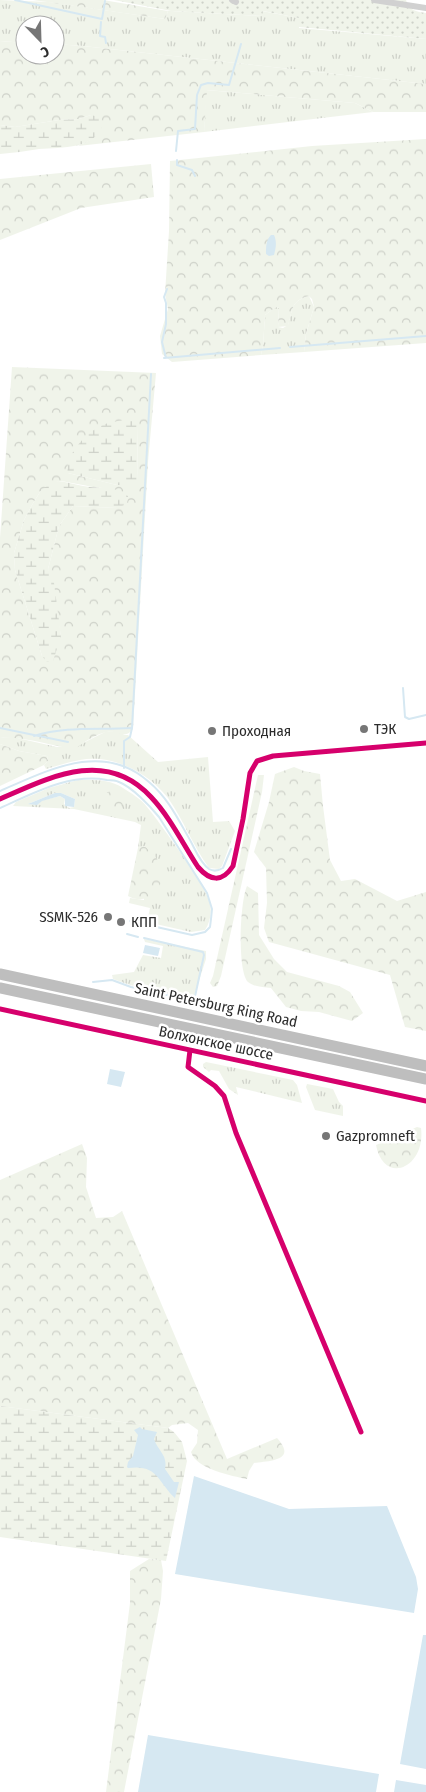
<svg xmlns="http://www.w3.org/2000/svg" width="426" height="1792" font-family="'Fira Sans Condensed',sans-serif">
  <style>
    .grass { fill: url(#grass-tufts); fill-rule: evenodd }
    .forest { fill: url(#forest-crowns); fill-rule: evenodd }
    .wetland { fill: url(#wetland-marsh) }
    .garden { fill: url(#garden-dots) }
    .water { fill: #d6e8f2 }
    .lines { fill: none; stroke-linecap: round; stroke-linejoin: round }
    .stream { stroke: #d6e8f2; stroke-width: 2 }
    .minor { stroke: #d1d1d1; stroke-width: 6 }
    .motorway { stroke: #bebebe; stroke-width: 11 }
    .cycleway-casing { stroke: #fff; stroke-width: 8 }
    .cycleway { stroke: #d6006c; stroke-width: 5 }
    .poi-dot { fill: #767676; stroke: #fff; stroke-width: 2 }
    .labels { text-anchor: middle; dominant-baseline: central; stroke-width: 5; stroke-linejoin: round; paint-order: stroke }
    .poi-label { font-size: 15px; fill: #2c2c2c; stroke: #fff; text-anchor: start }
    .street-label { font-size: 15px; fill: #2c2c2c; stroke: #fff }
  </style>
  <defs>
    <pattern id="grass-tufts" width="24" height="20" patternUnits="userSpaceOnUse" patternTransform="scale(1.25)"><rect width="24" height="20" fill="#f0f4ea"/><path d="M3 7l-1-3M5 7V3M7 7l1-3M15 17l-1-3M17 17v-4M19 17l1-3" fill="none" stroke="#ced1c9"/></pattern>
    <pattern id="forest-crowns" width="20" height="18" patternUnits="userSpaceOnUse" patternTransform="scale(1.25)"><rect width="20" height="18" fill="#f0f4ea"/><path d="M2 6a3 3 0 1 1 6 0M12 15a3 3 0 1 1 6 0" fill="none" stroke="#ced1c9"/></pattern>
    <pattern id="wetland-marsh" width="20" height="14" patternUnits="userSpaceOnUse" patternTransform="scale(1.25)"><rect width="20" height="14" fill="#f0f4ea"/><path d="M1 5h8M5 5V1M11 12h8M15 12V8" fill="none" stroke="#ced1c9"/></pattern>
    <pattern id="garden-dots" width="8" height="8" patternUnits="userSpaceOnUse" patternTransform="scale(1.25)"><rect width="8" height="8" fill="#f0f4ea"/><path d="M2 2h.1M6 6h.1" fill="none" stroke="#ced1c9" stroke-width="1.8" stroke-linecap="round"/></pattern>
  </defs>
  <rect width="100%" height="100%" fill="#fff"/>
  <!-- grass -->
  <path class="grass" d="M0 0 49 2 165 19 168 11H171L262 16V11L299 18V28L426 39V84L83 46 55 44V25H25V43L0 41Z
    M206 90 355 103 373 112 204 132Z
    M309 296 314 307 306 334 304 352 261 355 263 346 265 315 276 307 279 308 278 327 283 328 288 325C293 310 290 301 309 296Z
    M116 731 125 735H128L158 762 208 757 213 822 229 821 235 831 222 866 219 869 209 868C193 846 183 819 168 798 148 772 112 754 80 760 68 762 57 766 46 769L44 765 48 761 47 756 19 751 0 744V738L13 737 57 747 83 743 105 732Z
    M78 780C94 780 110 779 123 788 131 793 141 799 147 807 155 816 161 826 168 835 180 853 205 884 210 904 212 913 210 923 205 930L191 932 147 922 150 908 129 903 130 898 144 900 145 846 138 848 141 825 135 822 74 809 13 806 16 802 49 788ZM55 793H61L75 799 74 807 69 808 64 804 65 799 60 796 28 804Z
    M144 939 206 951V959L193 999 130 985 113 979 112 975 134 972 143 955 161 958 163 946 145 942Z
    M206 1062 293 1080 297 1085 302 1103 236 1087 238 1095 229 1089 219 1071 211 1070 209 1072 203 1067V1064Z
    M307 1084 333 1089 339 1102 343 1106V1116L315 1110 306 1087Z"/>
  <!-- forest -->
  <path class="forest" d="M33 0H103L168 11 165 19Z
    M0 41 25 43V55H55V44L83 46 426 84V112H373L355 103 207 90 204 132 78 146 90 140 91 115 79 119 59 120 15 127 0 125Z
    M426 139V343L304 352 306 334 314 307 312 299 309 296C290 301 293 310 288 326L278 327 279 308 276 307 265 315 263 346 261 355 172 362 162 354 160 336 168 309 165 294 169 231 170 161 312 146Z
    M151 164 154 197 81 208 0 240V179Z
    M12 367 156 373 148 462 133 729C124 740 120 730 107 732 96 734 84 742 75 749 50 746 25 736 0 738V538ZM138 426 137 481 117 485 68 473 78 447 91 432ZM58 481C73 482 87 487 102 488L117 508 73 506 59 526 48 569 61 636 42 656 15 570 14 553 24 520 32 505 40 492Z
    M0 744 19 751 47 756 48 761 44 765 0 786Z
    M294 767 304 771 320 774 323 806 330 860 341 881 355 879 397 901 426 892V1031L405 1027 390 975 269 942 264 928 267 903 266 868 254 852 269 802 275 774Z
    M258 775H264L262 792 221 976 217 986 213 987 210 983 213 976Z
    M104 800a10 10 0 1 1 20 0a10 10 0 1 1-20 0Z
    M144 846C151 851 159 859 161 868 166 888 148 907 128 896L138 848Z
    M247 886 258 893 259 935 274 959 287 972 339 986 350 992 363 1013 352 1021 319 1012 301 1011 286 1007 271 988C263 987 254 987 248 982 237 971 240 901 247 886Z
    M417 1127 421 1128C426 1168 384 1186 376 1145Z
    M82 1144 87 1158 86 1187 96 1218 113 1217 122 1211 227 1459 277 1438C298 1461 269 1461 254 1463L249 1471 247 1479C232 1476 196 1469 191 1452L197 1443 198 1430 188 1423 172 1425 168 1428 0 1406V1180Z
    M149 1559 161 1560 163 1571 161 1599 124 1792H106L130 1603V1571Z"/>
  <!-- wetland -->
  <path class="wetland" d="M91 115 99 117 103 123C96 150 62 147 39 149 26 151 13 153 0 154V125L15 127 59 120 79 119Z
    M128 420 135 421 138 426 137 481 134 485H117L68 473C64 458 84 435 97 428 107 422 117 421 128 420Z
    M58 481C69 482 79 486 90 487 103 489 117 486 128 496L127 504 117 508 73 506 59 526 48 569 54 583 61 636 53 661 47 662 42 656 15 570 14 553 24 520 32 505 40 492 49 484Z
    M0 1406 168 1428 174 1432 182 1442 187 1461 166 1561 0 1537Z"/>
  <!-- garden -->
  <path class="garden" d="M114 0H406C409 10 416 12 426 13V39L299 27V18L263 11 262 16 171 11Z"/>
  <!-- water -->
  <path class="water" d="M271 235H274C277 242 276 248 274 255L269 256 266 254C266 247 266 240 271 235Z
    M55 793H61L75 799 74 807 65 806V799L60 796 42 801 37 805 28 804Z
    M145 945 160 948 158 956 143 953Z
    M110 1069 125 1072 121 1087 107 1084Z
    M140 1427 142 1429 157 1432 154 1439C158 1451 168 1455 165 1469L174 1482H179L175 1498C157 1481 158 1464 128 1468L127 1467 128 1462 133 1456 138 1435 134 1430Z
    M194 1476 289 1509 387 1506 416 1577 418 1589 414 1613 175 1574Z
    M423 1635H426V1769L400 1764Z
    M148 1735 379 1774 376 1792H138Z
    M396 1780 426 1785V1792H394Z"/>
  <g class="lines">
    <!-- stream -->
    <path class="stream" d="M15 0 102 19 105 1
      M101 22 100 36 105 37 106 43
      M176 151 178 131 195 129 197 95 201 85 208 83 229 85 241 44
      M177 160V165L192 170 195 176
      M290 347 426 336
      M164 358 280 348
      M166 358 162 342 166 324V303L164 297 167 289
      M403 688 405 717 409 719 426 715
      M0 728 68 742
      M34 736C66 726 98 730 131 728
      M124 768V741L130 737 132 728 151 374
      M0 791C47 771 103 740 149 782 168 798 178 819 190 840 195 849 200 863 209 869 214 872 218 871 223 868L231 849
      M0 808C34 793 69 773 107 780 111 780 115 780 119 782 132 787 150 806 159 817L207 893 212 909 211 919 210 927 205 932 192 935 130 921
      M127 934 138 937
      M93 982 112 980 131 987 194 1001 204 955 203 952 144 938"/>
    <!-- minor -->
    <path class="minor" d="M232 0 236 2
      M374 0 426 8
      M0 799C50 777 106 748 151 797 170 817 183 844 198 867 210 881 222 883 233 866L243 819 250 773 257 761 273 756 426 743
      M0 1009 426 1101
      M190 1050 188 1067 215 1086 224 1096 236 1133 361 1432"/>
    <!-- motorway -->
    <path class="motorway" d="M0 974 426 1066
      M0 988 426 1079"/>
    <defs>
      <path id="cycleway" d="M0 799C50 777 106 748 151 797 170 817 183 844 198 867 210 881 222 883 233 866L243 819 250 773 257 761 273 756 426 743
        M0 1009 426 1101
        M190 1050 188 1067 215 1086 224 1096 236 1133 361 1432"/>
    </defs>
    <!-- cycleway casing -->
    <use href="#cycleway" class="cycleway-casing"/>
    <!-- cycleway -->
    <use href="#cycleway" class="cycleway"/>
  </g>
  <!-- markers -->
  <g class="poi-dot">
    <circle cx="364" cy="729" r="5"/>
    <circle cx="212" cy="731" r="5"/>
    <circle cx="108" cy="917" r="5"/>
    <circle cx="121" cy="922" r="5"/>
    <circle cx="326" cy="1136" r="5"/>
  </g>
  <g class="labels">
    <!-- poi labels -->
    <g class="poi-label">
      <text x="374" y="729">ТЭК</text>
      <text x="222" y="731">Проходная</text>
      <text x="98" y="917" text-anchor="end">SSMK-526</text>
      <text x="131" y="922">КПП</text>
      <text x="336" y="1136">Gazpromneft</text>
    </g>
    <!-- street labels -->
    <g class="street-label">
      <text transform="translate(216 1005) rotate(12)">Saint Petersburg Ring Road</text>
      <text transform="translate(216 1043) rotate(12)">Волхонское шоссе</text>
    </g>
  </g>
  <!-- north arrow -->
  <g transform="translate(40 40) rotate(157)"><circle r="24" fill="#ffffff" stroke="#ababab"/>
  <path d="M0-4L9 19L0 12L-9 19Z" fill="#767676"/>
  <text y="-8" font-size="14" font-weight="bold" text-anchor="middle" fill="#2c2c2c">С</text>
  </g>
</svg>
